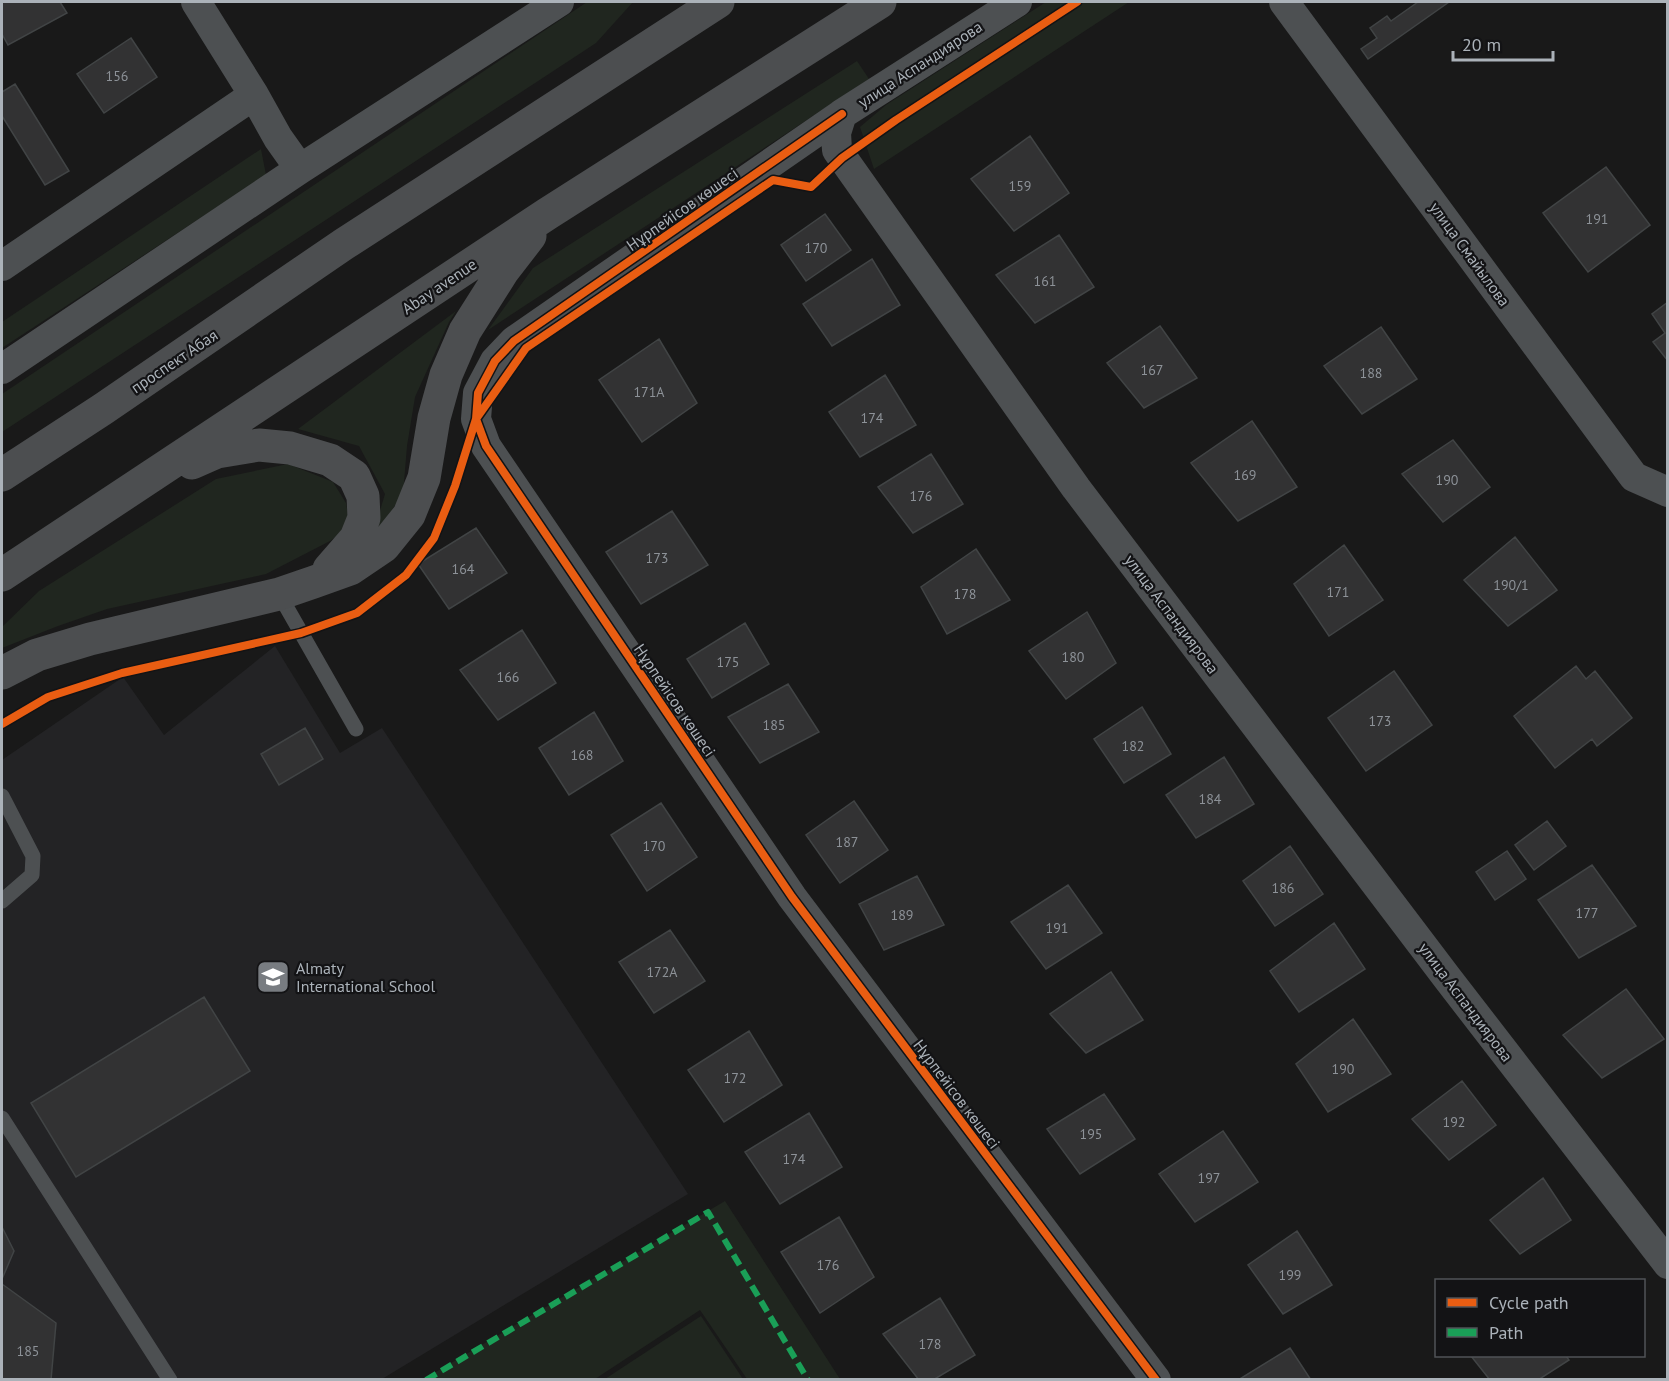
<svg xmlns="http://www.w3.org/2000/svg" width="1669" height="1381" font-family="'PT Sans',sans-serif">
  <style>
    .built { fill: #232325 }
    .green { fill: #20261f }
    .building { fill: #323233; stroke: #414445; stroke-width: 1.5 }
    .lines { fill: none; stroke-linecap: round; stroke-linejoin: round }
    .service { stroke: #4d5052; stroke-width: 15 }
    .minor { stroke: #4d5052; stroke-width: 30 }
    .secondary { stroke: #4c4e50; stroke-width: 33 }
    .quiet { stroke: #1a9f57; stroke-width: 6; stroke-dasharray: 12 6; stroke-linecap: butt }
    .cycleway-casing { stroke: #131315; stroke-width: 11 }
    .cycleway { stroke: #e95d12; stroke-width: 8 }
    .labels { text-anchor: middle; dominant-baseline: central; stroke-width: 4.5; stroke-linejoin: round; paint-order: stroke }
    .number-label { font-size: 14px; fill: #8d9298 }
    .street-label { font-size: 16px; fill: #abb2b9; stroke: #131315 }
    .poi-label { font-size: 16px; fill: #abb2b9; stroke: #131315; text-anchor: start }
  </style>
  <rect width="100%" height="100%" fill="#191919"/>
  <!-- built -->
  <path class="built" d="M275 646 340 753 382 728 688 1194 382 1379 2 1380V760L123 677 164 735Z"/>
  <!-- green -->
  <path class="green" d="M587 2H633L596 43 2 432V394Z
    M1046 2H1129L874 169 860 127 886 105Z
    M857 61 869 79 488 330 533 268Z
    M261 149 266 175 2 348V322Z
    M456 311 449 322 415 397 407 446 403 494 363 553 376 524 385 494 359 446 298 429Z
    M288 464 333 482 346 503 350 527 330 541 266 574 107 609 58 626 2 648V627L39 591 216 479Z
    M725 1201 840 1379H747L700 1310 595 1379H424Z
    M701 1316 743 1379H605Z"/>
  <!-- building -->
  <path class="building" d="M2 2H60L67 13 8 45 2 34Z
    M1418 2H1449L1368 59 1361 49 1377 38 1370 28 1387 16 1391 21Z
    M131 38 157 77 104 113 77 74Z
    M15 84 69 171 45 185 2 116V92Z
    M1030 136 1069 193 1014 231 971 179Z
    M1606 167 1650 225 1588 272 1543 213Z
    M825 214 851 250 806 281 781 245Z
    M1059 235 1094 287 1035 323 996 275Z
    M872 259 900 305 832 346 803 304Z
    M1668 302V361L1653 342 1665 333 1652 314Z
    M1160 326 1197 378 1144 408 1107 363Z
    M1381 327 1417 379 1362 414 1324 366Z
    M659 339 697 403 642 442 599 380Z
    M885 375 916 425 860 457 829 412Z
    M1252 421 1297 487 1238 521 1191 463Z
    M1453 440 1490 487 1443 522 1402 474Z
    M931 454 963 504 913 533 878 487Z
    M672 511 708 565 641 604 606 552Z
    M476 528 507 573 449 609 418 564Z
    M1515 537 1557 590 1508 626 1464 580Z
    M1344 545 1383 600 1329 636 1294 584Z
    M976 549 1010 600 947 634 921 587Z
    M1087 612 1116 663 1066 699 1029 651Z
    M745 623 769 664 712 698 687 659Z
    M522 630 556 683 498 720 460 670Z
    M1576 666 1586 679 1595 671 1632 718 1597 746 1592 739 1555 768 1514 716Z
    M1394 671 1432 725 1366 771 1328 718Z
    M788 684 819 732 760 763 728 717Z
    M1142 707 1171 754 1124 783 1094 739Z
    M594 712 623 761 569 795 539 748Z
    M305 728 323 759 279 785 261 754Z
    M1224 757 1254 804 1196 838 1166 795Z
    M854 801 888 850 840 883 806 835Z
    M661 803 697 857 647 891 611 835Z
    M1547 821 1566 846 1534 870 1515 845Z
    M1290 846 1323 894 1275 926 1243 881Z
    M1507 851 1526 879 1495 900 1476 872Z
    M1592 865 1636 926 1579 958 1538 900Z
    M917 876 944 925 884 950 859 904Z
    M1068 885 1102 933 1046 969 1011 922Z
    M1334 923 1365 969 1299 1012 1270 971Z
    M670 930 705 981 654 1013 619 962Z
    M1111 972 1143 1020 1086 1053 1050 1014Z
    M1626 989 1664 1039 1602 1078 1563 1035Z
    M204 997 250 1071 76 1177 31 1103Z
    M1353 1019 1391 1074 1328 1112 1296 1064Z
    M749 1031 782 1085 724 1122 688 1070Z
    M1462 1081 1496 1125 1449 1160 1412 1119Z
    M1104 1094 1135 1139 1080 1174 1047 1129Z
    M809 1113 842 1167 780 1204 745 1152Z
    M1223 1131 1258 1182 1195 1222 1159 1174Z
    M1543 1178 1571 1220 1520 1254 1490 1220Z
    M839 1217 874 1277 820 1313 781 1252Z
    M2 1227 14 1251 2 1279Z
    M1297 1231 1332 1285 1283 1314 1248 1265Z
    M2 1284 56 1323 51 1380H2Z
    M940 1298 975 1355 933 1380H919L883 1334Z
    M1290 1348 1311 1380H1238Z
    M1471 1356H1566L1569 1360 1538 1380H1490Z"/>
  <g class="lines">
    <!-- service -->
    <path class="service" d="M279 594 356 729
      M2 796 33 856 32 875 2 901
      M2 1118 170 1380"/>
    <!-- minor -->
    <path class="minor" d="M196 2 254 95
      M1017 2 842 114 836 133 837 150 1076 488 1448 979 1668 1264
      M1284 2 1634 477 1668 492
      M842 114 514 341 495 361 478 393 476 419 486 446 792 897 1156 1380
      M2 266 254 95 278 138 300 169
      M2 369 300 169 559 2"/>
    <!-- secondary -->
    <path class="secondary" d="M192 463 217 452 259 445 290 448 330 460 354 476 363 496 364 518 356 538 329 569
      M2 475 103 409 344 244 718 2
      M2 575 547 214 880 2
      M2 673 37 655 90 639 279 594 314 582 350 569 384 546 409 515 424 478 434 418 446 375 465 331 503 271 530 236"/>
    <!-- quiet -->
    <path class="quiet" d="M426 1380 708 1212 808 1380"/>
    <defs>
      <path id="cycleway" d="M842 114 514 341 495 361 478 393 476 419 486 446 792 897 1156 1380
        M2 724 48 697 122 673 301 633 357 613 406 575 434 538 455 486 476 419 526 348 773 180 811 187 842 158 896 120 1077 2"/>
    </defs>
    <!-- cycleway casing -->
    <use href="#cycleway" class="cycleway-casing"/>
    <!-- cycleway -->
    <use href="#cycleway" class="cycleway"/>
  </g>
  <!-- icons -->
  <defs>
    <symbol id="school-square" viewBox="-11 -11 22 22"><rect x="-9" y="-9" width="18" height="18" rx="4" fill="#787c81" stroke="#131315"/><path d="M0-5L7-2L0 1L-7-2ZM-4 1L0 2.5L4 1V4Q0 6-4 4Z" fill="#fff"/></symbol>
  </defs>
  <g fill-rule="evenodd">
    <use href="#school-square" x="254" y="958" width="38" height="38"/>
  </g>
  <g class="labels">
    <!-- number labels -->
    <g class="number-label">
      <text x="117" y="76">156</text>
      <text x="1020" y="186">159</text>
      <text x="1597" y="219">191</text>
      <text x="816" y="248">170</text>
      <text x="1045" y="281">161</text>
      <text x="1152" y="370">167</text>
      <text x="1371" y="373">188</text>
      <text x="649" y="392">171А</text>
      <text x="872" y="418">174</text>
      <text x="1245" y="475">169</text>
      <text x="1447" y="480">190</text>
      <text x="921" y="496">176</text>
      <text x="657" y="558">173</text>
      <text x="463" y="569">164</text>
      <text x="1511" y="585">190/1</text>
      <text x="1338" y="592">171</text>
      <text x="965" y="594">178</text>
      <text x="1073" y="657">180</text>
      <text x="728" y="662">175</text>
      <text x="508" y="677">166</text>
      <text x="1380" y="721">173</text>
      <text x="774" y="725">185</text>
      <text x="1133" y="746">182</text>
      <text x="582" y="755">168</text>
      <text x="1210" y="799">184</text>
      <text x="847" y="842">187</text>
      <text x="654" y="846">170</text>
      <text x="1283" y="888">186</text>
      <text x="1587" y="913">177</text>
      <text x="902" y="915">189</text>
      <text x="1057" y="928">191</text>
      <text x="662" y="972">172А</text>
      <text x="1343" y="1069">190</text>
      <text x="735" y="1078">172</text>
      <text x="1454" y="1122">192</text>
      <text x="1091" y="1134">195</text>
      <text x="794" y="1159">174</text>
      <text x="1209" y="1178">197</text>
      <text x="828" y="1265">176</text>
      <text x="1290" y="1275">199</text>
      <text x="930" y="1344">178</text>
      <text x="28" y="1351">185</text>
    </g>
    <!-- street labels -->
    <g class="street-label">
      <text transform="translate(920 64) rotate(-33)">улица Аспандиярова</text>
      <text transform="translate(682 209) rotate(-35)">Нұрпейісов көшесі</text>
      <text transform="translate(1470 254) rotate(54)">улица Смайылова</text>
      <text transform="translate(439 286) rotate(-34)">Abay avenue</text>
      <text transform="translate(174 361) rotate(-34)">проспект Абая</text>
      <text transform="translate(1172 614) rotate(53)">улица Аспандиярова</text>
      <text transform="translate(675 700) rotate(56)">Нұрпейісов көшесі</text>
      <text transform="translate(1466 1002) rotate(53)">улица Аспандиярова</text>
      <text transform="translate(957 1094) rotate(53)">Нұрпейісов көшесі</text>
    </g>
    <!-- poi labels -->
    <g class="poi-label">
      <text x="296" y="968">Almaty<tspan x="296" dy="18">International School</tspan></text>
    </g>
  </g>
  <!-- border -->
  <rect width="1669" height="1381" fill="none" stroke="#abb2b9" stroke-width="6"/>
  <!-- legend -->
  <rect x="1435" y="1279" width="210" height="78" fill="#131315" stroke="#505357" stroke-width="1.5"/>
  <rect x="1447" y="1298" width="30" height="9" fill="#e95d12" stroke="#505357" stroke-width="1.5"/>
  <text x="1489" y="1309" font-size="18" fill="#abb2b9">Cycle path</text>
  <rect x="1447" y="1328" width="30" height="9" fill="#1a9f57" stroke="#505357" stroke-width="1.5"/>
  <text x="1489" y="1339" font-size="18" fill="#abb2b9">Path</text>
  <!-- scale -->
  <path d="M1453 51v9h100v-9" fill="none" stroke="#abb2b9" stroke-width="3"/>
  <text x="1462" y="51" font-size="18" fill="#abb2b9" stroke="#131315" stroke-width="4.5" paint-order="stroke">20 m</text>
</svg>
